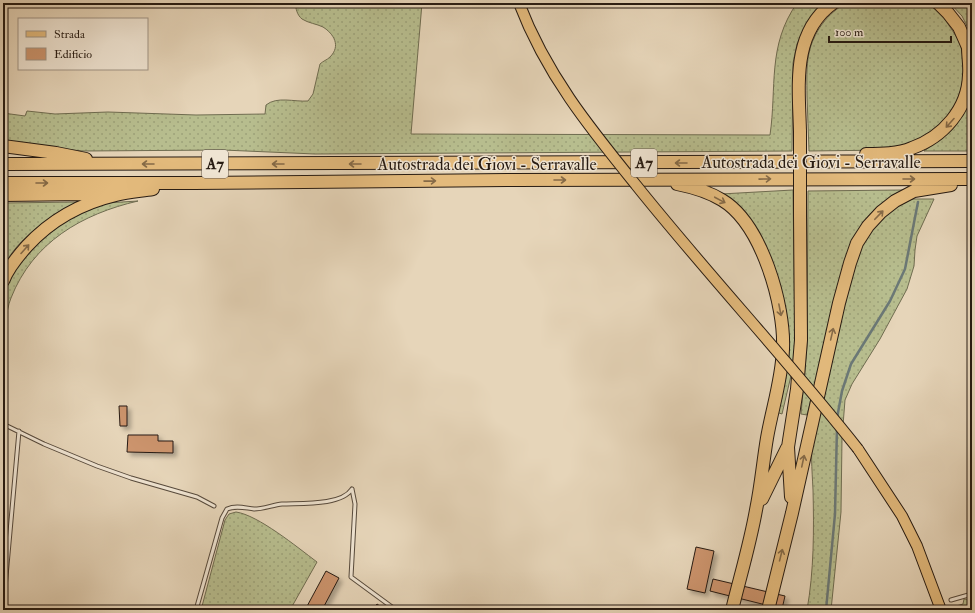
<svg xmlns="http://www.w3.org/2000/svg" width="975" height="613" font-family="'IM FELL Double Pica',serif">
  <style>
    .grass { fill: url(#grass-dots); stroke: #6f6c50 }
    .lines { fill: none; stroke-linecap: round; stroke-linejoin: round }
    .stream { stroke: #6b7876; stroke-width: 2.5 }
    .building { fill: #cc946d; stroke: #271b12; filter: url(#shadow) }
    .service-casing { stroke: #574a3c; stroke-width: 5 }
    .primary-casing { stroke: #271b12; stroke-width: 12 }
    .motorway-casing { stroke: #271b12; stroke-width: 14 }
    .service { stroke: #efe4d2; stroke-width: 3 }
    .primary { stroke: #e3ba7c; stroke-width: 10 }
    .motorway { stroke: #e3ba7c; stroke-width: 12 }
    .primary-bridge-casing { stroke: #271b12; stroke-width: 12; stroke-linecap: butt }
    .motorway-bridge-casing { stroke: #271b12; stroke-width: 14; stroke-linecap: butt }
    .primary-bridge { stroke: #e3ba7c; stroke-width: 10 }
    .motorway-bridge { stroke: #e3ba7c; stroke-width: 12 }
    .oneway { stroke: #856a47 }
    .labels { text-anchor: middle; dominant-baseline: central; stroke-width: 3; stroke-linejoin: round; paint-order: stroke }
    .shield { fill: #efe4d2; stroke: #63574c; stroke-width: 1 }
    .shield-label { font-size: 16px; font-weight: bold; fill: #271b12 }
    .street-label { font-size: 17px; fill: #271b12; stroke: #efe4d2 }
  </style>
  <defs>
    <pattern id="grass-dots" width="8" height="8" patternUnits="userSpaceOnUse"><rect width="8" height="8" fill="#b7bd8e"/><path d="M2 2h.1M6 6h.1" fill="none" stroke="#9da279" stroke-width="1.8" stroke-linecap="round"/></pattern>
    <filter id="shadow"><feDropShadow dx="3.5" dy="3.5" stdDeviation="2" flood-color="#0004"/></filter>
  </defs>
  <rect width="100%" height="100%" fill="#e6d5b9"/>
  <filter id="stains"><feTurbulence type="fractalNoise" baseFrequency=".005" numOctaves="4"/><feColorMatrix values="0 0 0 0 .2 0 0 0 0 .09 0 0 0 0 .02 0 0 0 .5 -.17"/></filter>
  <radialGradient id="worn" r=".72"><stop offset=".6" stop-color="#630" stop-opacity="0"/><stop offset="1" stop-color="#630" stop-opacity=".3"/></radialGradient>
  <!-- grass -->
  <path class="grass" d="M295 3H422L411 134 770 135C777 87 767 46 797 3H824L816 10 806 25 797 44 793 63 792 151 315 154 223 150 84 151 3 144V113L25 116 27 111 55 114 108 112 196 115 265 114 266 105C277 96 294 102 308 101L313 94 320 64C323 61 327 60 330 57 341 46 334 34 323 27 317 24 308 23 302 19 297 15 296 9 295 3Z
    M847 3H925L940 12 960 42 964 62 963 82 957 102 948 120 929 135 911 145 888 150 809 151C808 133 808 114 807 96 807 82 806 67 809 53 813 33 828 12 847 3Z
    M950 3H967L972 9V36L962 16Z
    M972 82V151H924C957 128 962 122 972 82Z
    M793 190 795 339 794 363 782 414 776 412 784 376 777 278 721 194Z
    M903 190 876 208 864 221 853 240 807 415 801 414 807 346 808 191Z
    M912 199H934L917 236 915 250 914 266 907 289 880 339 852 384 845 400 842 438 841 512 831 610H807C814 571 814 530 813 490 812 468 810 450 814 429L858 251 868 233 894 207Z
    M138 201C82 214 33 242 11 298 5 312 5 337 3 353V290L17 266 33 246 58 225 84 211 106 203Z
    M78 202C50 218 18 236 3 268V203Z
    M3 469 7 475 3 528Z
    M236 512C258 515 297 547 317 562L290 610H201L225 520 229 514Z
    M964 599 972 600V610H954L953 607 963 604Z"/>
  <g class="lines">
    <!-- stream -->
    <path class="stream" d="M837 418 842 391 851 364 890 301 905 269 918 202
      M826 610 835 514 837 427"/>
  </g>
  <!-- building -->
  <path class="building" d="M119 406H127V426H120Z
    M128 435H158V441H173V453L127 452Z
    M696 547 714 551 705 593 687 589Z
    M326 571 339 578 322 610H305Z
    M713 579 785 596 782 609 710 591Z
    M377 604 384 609 383 610H372Z"/>
  <g class="lines">
    <defs>
      <path id="service" d="M3 424 44 444 97 466 131 478 197 497 214 506
        M352 489 355 504 351 577 396 610
        M951 600 972 594
        M3 610 19 431
        M196 610 222 518 227 509C236 505 245 508 254 509 263 509 273 505 282 504 300 503 341 506 352 489
        M923 610 925 609"/>
      <path id="primary" d="M858 449 902 516 917 546 941 610"/>
      <path id="motorway" d="M938 3 948 13 959 27 971 54
        M800 132C799 87 791 33 833 3
        M3 146 56 153 86 159
        M866 154C881 154 898 154 912 148 943 137 968 109 969 75 970 66 968 57 968 47
        M3 164 972 161
        M3 183H194L507 180 972 179
        M677 184C692 187 709 192 722 200 762 224 785 306 783 349 782 379 772 409 767 438 763 462 761 486 756 510 750 544 740 577 732 610
        M3 195 85 194 110 191
        M3 281C8 268 18 256 27 246 51 220 82 203 116 195 128 192 141 191 153 189
        M791 497 788 447 797 389 801 340 800 215
        M762 499 787 448
        M768 610 792 513 839 303 850 263 857 243 868 226 881 212 895 201 914 191 951 185"/>
    </defs>
    <!-- service casing -->
    <use href="#service" class="service-casing"/>
    <!-- primary casing -->
    <use href="#primary" class="primary-casing"/>
    <!-- motorway casing -->
    <use href="#motorway" class="motorway-casing"/>
    <!-- service -->
    <use href="#service" class="service"/>
    <!-- primary -->
    <use href="#primary" class="primary"/>
    <!-- motorway -->
    <use href="#motorway" class="motorway"/>
    <defs>
      <path id="primary-bridge" d="M519 3C546 74 589 127 636 185 708 275 787 359 858 449"/>
      <path id="motorway-bridge" d="M800 132V215"/>
    </defs>
    <!-- primary-bridge casing -->
    <use href="#primary-bridge" class="primary-bridge-casing"/>
    <!-- motorway-bridge casing -->
    <use href="#motorway-bridge" class="motorway-bridge-casing"/>
    <!-- primary-bridge -->
    <use href="#primary-bridge" class="primary-bridge"/>
    <!-- motorway-bridge -->
    <use href="#motorway-bridge" class="motorway-bridge"/>
  </g>
  <!-- one-way arrows -->
  <defs><path id="oneway-shaft" d="M-6 0H5M1.5-3L5.5 0L1.5 3" fill="none" stroke-width="1.6" stroke-linecap="round" stroke-linejoin="round"/></defs>
  <g class="oneway">
    <use href="#oneway-shaft" transform="translate(950 123) rotate(132)"/>
    <use href="#oneway-shaft" transform="translate(681 163) rotate(180)"/>
    <use href="#oneway-shaft" transform="translate(148 164) rotate(180)"/>
    <use href="#oneway-shaft" transform="translate(278 164) rotate(180)"/>
    <use href="#oneway-shaft" transform="translate(355 164) rotate(180)"/>
    <use href="#oneway-shaft" transform="translate(765 179) rotate(-1)"/>
    <use href="#oneway-shaft" transform="translate(909 179)"/>
    <use href="#oneway-shaft" transform="translate(560 180)"/>
    <use href="#oneway-shaft" transform="translate(430 181) rotate(-1)"/>
    <use href="#oneway-shaft" transform="translate(42 183)"/>
    <use href="#oneway-shaft" transform="translate(720 200) rotate(28)"/>
    <use href="#oneway-shaft" transform="translate(879 215) rotate(-46)"/>
    <use href="#oneway-shaft" transform="translate(25 249) rotate(-48)"/>
    <use href="#oneway-shaft" transform="translate(780 310) rotate(79)"/>
    <use href="#oneway-shaft" transform="translate(832 334) rotate(-77)"/>
    <use href="#oneway-shaft" transform="translate(803 461) rotate(-78)"/>
    <use href="#oneway-shaft" transform="translate(781 555) rotate(-76)"/>
  </g>
  <g class="labels">
    <!-- shield labels -->
    <g class="shield">
      <rect x="631" y="149" width="26" height="28" rx="3"/>
      <rect x="202" y="150" width="26" height="28" rx="3"/>
    </g>
    <g class="shield-label">
      <text x="644" y="163">A7</text>
      <text x="215" y="164">A7</text>
    </g>
    <!-- street labels -->
    <g class="street-label">
      <text x="811" y="162">Autostrada dei Giovi - Serravalle</text>
      <text x="487" y="164">Autostrada dei Giovi - Serravalle</text>
    </g>
  </g>
  <!-- margin -->
  <rect width="975" height="613" fill="none" stroke="#e6d5b9" stroke-width="16"/>
  <rect x="4" y="4" width="967" height="605" fill="none" stroke="#271b12" stroke-width="2"/>
  <rect x="8" y="8" width="959" height="597" fill="none" stroke="#271b12"/>
  <!-- legend -->
  <rect x="18" y="18" width="130" height="52" fill="#efe4d2" stroke="#9f9485"/>
  <rect x="26" y="31" width="20" height="6" fill="#e3ba7c" stroke="#9f9485"/>
  <text x="54" y="38" font-size="12" fill="#271b12">Strada</text>
  <rect x="26" y="48" width="20" height="12" fill="#cc946d" stroke="#9f9485"/>
  <text x="54" y="58" font-size="12" fill="#271b12">Edificio</text>
  <!-- scale -->
  <path d="M829 36v6h122v-6" fill="none" stroke="#271b12" stroke-width="2"/>
  <text x="835" y="36" font-size="12" fill="#271b12" stroke="#efe4d2" stroke-width="3" paint-order="stroke">100 m</text>
  <rect width="100%" height="100%" filter="url(#stains)"/>
  <rect width="100%" height="100%" fill="url(#worn)"/>
</svg>
